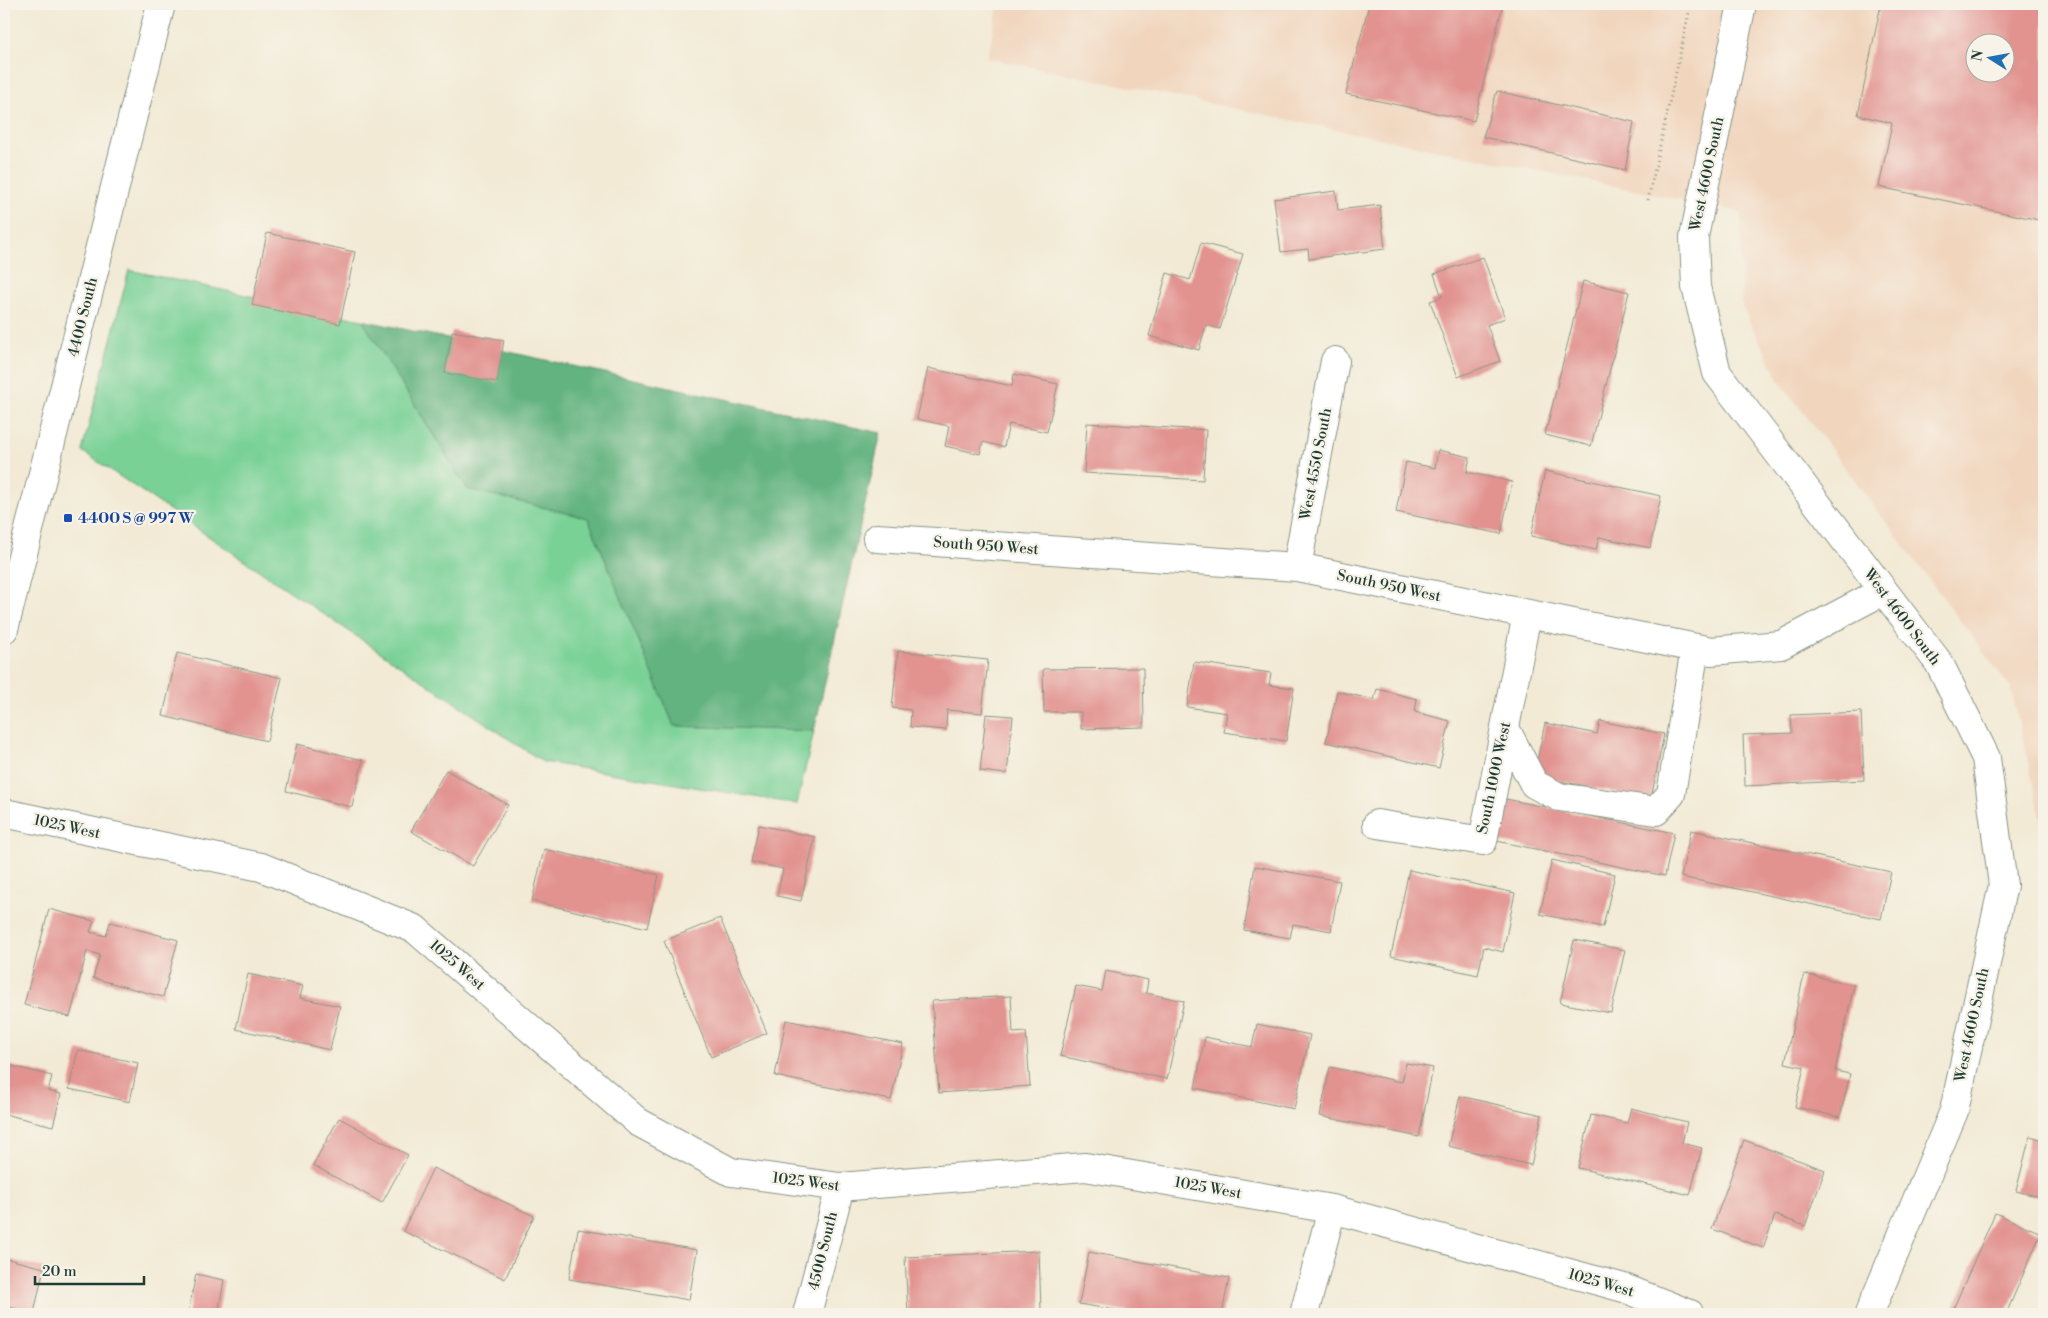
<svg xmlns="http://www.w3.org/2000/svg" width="2048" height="1318" font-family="'Libre Bodoni',serif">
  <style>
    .built { fill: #f1d5bd; fill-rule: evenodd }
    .green { fill: #79d196; stroke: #4c8765 }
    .forest { fill: #62b37f; stroke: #40785a }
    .building { fill: #e29390; fill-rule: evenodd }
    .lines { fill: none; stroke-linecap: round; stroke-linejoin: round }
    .minor-casing { stroke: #889484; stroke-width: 30 }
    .path { stroke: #889484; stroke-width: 3; stroke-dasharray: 1 4; stroke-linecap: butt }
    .minor { stroke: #fff; stroke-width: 28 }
    .transit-dot { fill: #1a4fb4; stroke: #f7f3e8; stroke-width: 2 }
    .labels { text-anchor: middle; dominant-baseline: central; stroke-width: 4.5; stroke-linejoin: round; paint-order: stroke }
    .street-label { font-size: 15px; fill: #1f3d34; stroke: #f7f3e8 }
    .transit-label { font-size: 15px; font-weight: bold; fill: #164399; stroke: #f7f3e8; text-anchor: start }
  </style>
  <rect width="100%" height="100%" fill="#f7f3e8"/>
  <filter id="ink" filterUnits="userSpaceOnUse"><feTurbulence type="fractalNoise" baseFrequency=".02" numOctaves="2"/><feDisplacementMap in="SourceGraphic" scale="10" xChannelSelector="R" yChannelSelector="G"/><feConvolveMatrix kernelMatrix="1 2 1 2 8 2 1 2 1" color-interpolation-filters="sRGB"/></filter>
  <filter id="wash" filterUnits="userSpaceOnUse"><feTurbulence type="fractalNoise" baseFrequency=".0096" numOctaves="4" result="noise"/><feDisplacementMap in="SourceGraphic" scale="20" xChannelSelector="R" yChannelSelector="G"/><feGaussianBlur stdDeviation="1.12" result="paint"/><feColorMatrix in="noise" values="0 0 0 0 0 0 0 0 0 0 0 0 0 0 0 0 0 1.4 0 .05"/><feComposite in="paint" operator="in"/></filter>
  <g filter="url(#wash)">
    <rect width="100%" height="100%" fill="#f2ead5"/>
    <!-- built -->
    <path class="built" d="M999 4H2044V831L2011 688 1779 380 1742 306 1741 212 987 58ZM1976 42H2006V72H1976Z"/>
    <!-- green -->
    <path class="green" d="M129 270 362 320 467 489 588 518 674 726 814 731 797 804 543 762 82 451Z"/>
    <!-- forest -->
    <path class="forest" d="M362 320 881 433 814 731 674 726 588 518 467 489Z"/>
    <g id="blocks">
      <!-- building -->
      <path class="building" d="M1369 4H1503L1474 121 1346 94Z
        M1881 4H2044V221L1879 187 1892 123 1858 115ZM1976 42H2006V72H1976Z
        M1497 91 1634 122 1625 170 1483 137Z
        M1336 191 1338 210 1380 205 1385 249 1309 259 1308 249 1281 252 1274 199Z
        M267 233 355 252 340 324 252 305Z
        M1201 243 1243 254 1220 329 1206 325 1199 350 1149 336 1167 273 1190 280Z
        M1483 257 1505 318 1487 325 1500 361 1458 377 1430 301 1442 297 1434 274Z
        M1583 281 1629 292 1591 446 1545 435Z
        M452 331 504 340 497 382 445 373Z
        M928 368 1012 386 1014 374 1058 384 1047 432 1009 424 1004 447 983 442 980 454 945 446 949 426 917 419Z
        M1087 423 1206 430 1203 480 1084 473Z
        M1438 450 1470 457 1467 472 1512 482 1501 534 1396 512 1406 462 1435 468Z
        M1545 471 1661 496 1650 548 1599 537 1596 550 1531 536Z
        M898 651 988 660 982 713 947 710 946 730 910 727 911 710 892 708Z
        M177 653 282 678 267 741 163 716Z
        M1194 662 1271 673 1269 685 1294 688 1286 741 1224 732 1227 713 1187 707Z
        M1143 668 1144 727 1081 729V712H1044L1043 669Z
        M1377 689 1417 699 1415 712 1450 721 1439 768 1326 742 1337 691 1374 700Z
        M1861 712 1864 780 1745 786 1743 735 1792 733 1791 715Z
        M986 714 1013 716 1007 774 980 771Z
        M1600 721 1664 734 1651 799 1534 776 1545 723 1597 734Z
        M297 744 363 760 352 807 286 791Z
        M446 770 508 805 473 866 411 831Z
        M1501 798 1674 833 1665 876 1492 840Z
        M759 825 815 837 801 901 777 896 783 869 751 862Z
        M1691 830 1891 872 1881 919 1681 877Z
        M544 849 659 875 647 928 532 901Z
        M1552 860 1615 874 1603 927 1540 914Z
        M1255 866 1340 881 1331 931 1293 924 1290 938 1244 930Z
        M1409 870 1515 893 1503 952 1484 947 1478 975 1391 956Z
        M49 909 94 921 90 932 106 936 110 922 178 940 163 997 93 978 100 955 87 951 70 1017 24 1005Z
        M720 918 767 1033 711 1057 664 941Z
        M1574 940 1625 950 1611 1013 1560 1003Z
        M1106 971 1148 980 1146 993 1184 1001 1167 1079 1060 1056 1076 986 1102 991Z
        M248 974 303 986 300 998 340 1006 330 1050 236 1029Z
        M1804 974 1854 985 1835 1071 1850 1074 1840 1117 1795 1107 1804 1067 1785 1063Z
        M1011 996 1013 1033 1026 1032 1030 1086 939 1093 932 1001Z
        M786 1020 903 1044 891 1100 775 1076Z
        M1257 1024 1310 1035 1294 1109 1195 1088 1205 1037 1252 1047Z
        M78 1050 138 1063 130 1102 69 1089Z
        M1406 1063 1433 1068 1419 1137 1320 1116 1330 1067 1402 1082Z
        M4 1064 52 1076 48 1091 61 1094 53 1126 4 1114Z
        M1460 1096 1542 1115 1531 1165 1448 1146Z
        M1631 1108 1687 1122 1682 1143 1702 1148 1690 1195 1578 1168 1591 1115 1627 1123Z
        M339 1118 408 1155 382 1203 313 1165Z
        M2030 1136 2044 1140V1198L2016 1191Z
        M1744 1140 1825 1170 1805 1226 1775 1215 1763 1248 1712 1229Z
        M433 1168 534 1216 505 1279 403 1231Z
        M1995 1213 2041 1233 2006 1314H1951Z
        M578 1229 697 1250 689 1300 569 1279Z
        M1039 1251 1041 1310 908 1314 905 1257Z
        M1089 1252 1229 1278 1222 1314H1138L1079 1304Z
        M4 1258 44 1268 34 1313 4 1306Z
        M196 1274 224 1280 218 1314H188Z"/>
    </g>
  </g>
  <g filter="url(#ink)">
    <use href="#blocks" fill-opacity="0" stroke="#889484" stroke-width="1"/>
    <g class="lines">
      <defs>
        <path id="minor" d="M1742 4 1694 237 1696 287 1717 373 1939 663 1986 758 2003 885 1954 1111 1869 1314
          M877 538 1297 567 1711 651 1781 645 1883 591
          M1297 567 1335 361
          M4 629 161 4
          M1505 728 1534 784 1559 797 1656 811 1671 794 1695 648
          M4 813 261 867 415 929 638 1122 731 1172 840 1187 1085 1167 1332 1209 1624 1288 1690 1314
          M1377 824 1483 841 1527 614
          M807 1314 840 1187
          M1304 1314 1332 1209"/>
      </defs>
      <!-- minor casing -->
      <use href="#minor" class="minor-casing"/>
      <!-- path -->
      <path class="path" d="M1648 200 1691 4"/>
      <!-- minor -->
      <use href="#minor" class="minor"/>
    </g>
  </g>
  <!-- markers -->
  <rect class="transit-dot" x="63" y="513" width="10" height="10" rx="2.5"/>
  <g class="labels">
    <!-- street labels -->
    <g class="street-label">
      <text transform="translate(1707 174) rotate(-78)">West 4600 South</text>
      <text transform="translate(83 317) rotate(-76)">4400 South</text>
      <text transform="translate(1316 464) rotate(-79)">West 4550 South</text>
      <text transform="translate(986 546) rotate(4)">South 950 West</text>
      <text transform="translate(1389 586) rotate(12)">South 950 West</text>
      <text transform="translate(1902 617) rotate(53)">West 4600 South</text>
      <text transform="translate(1494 778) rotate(-78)">South 1000 West</text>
      <text transform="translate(67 827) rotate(12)">1025 West</text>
      <text transform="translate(457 965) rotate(41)">1025 West</text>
      <text transform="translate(1972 1025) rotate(-78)">West 4600 South</text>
      <text transform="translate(806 1182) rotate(7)">1025 West</text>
      <text transform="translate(1208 1188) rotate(10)">1025 West</text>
      <text transform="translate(823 1251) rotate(-76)">4500 South</text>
      <text transform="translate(1601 1283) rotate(16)">1025 West</text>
    </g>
    <!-- transit labels -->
    <g class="transit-label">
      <text x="78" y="518">4400 S @ 997 W</text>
    </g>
  </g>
  <!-- margin -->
  <rect width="2048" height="1318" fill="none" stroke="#f7f3e8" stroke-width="20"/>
  <!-- north arrow -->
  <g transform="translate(1990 58) rotate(281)"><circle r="24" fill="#f7f3e8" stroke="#a1aaa0"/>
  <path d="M0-4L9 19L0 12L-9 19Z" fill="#1f6fb2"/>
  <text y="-8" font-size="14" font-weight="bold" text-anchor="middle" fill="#1f3d34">N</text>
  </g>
  <!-- scale -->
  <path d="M35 1276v8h109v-8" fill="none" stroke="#1f3d34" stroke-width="2.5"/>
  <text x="42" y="1276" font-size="15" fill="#1f3d34" stroke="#f7f3e8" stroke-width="4" paint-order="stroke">20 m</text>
</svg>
